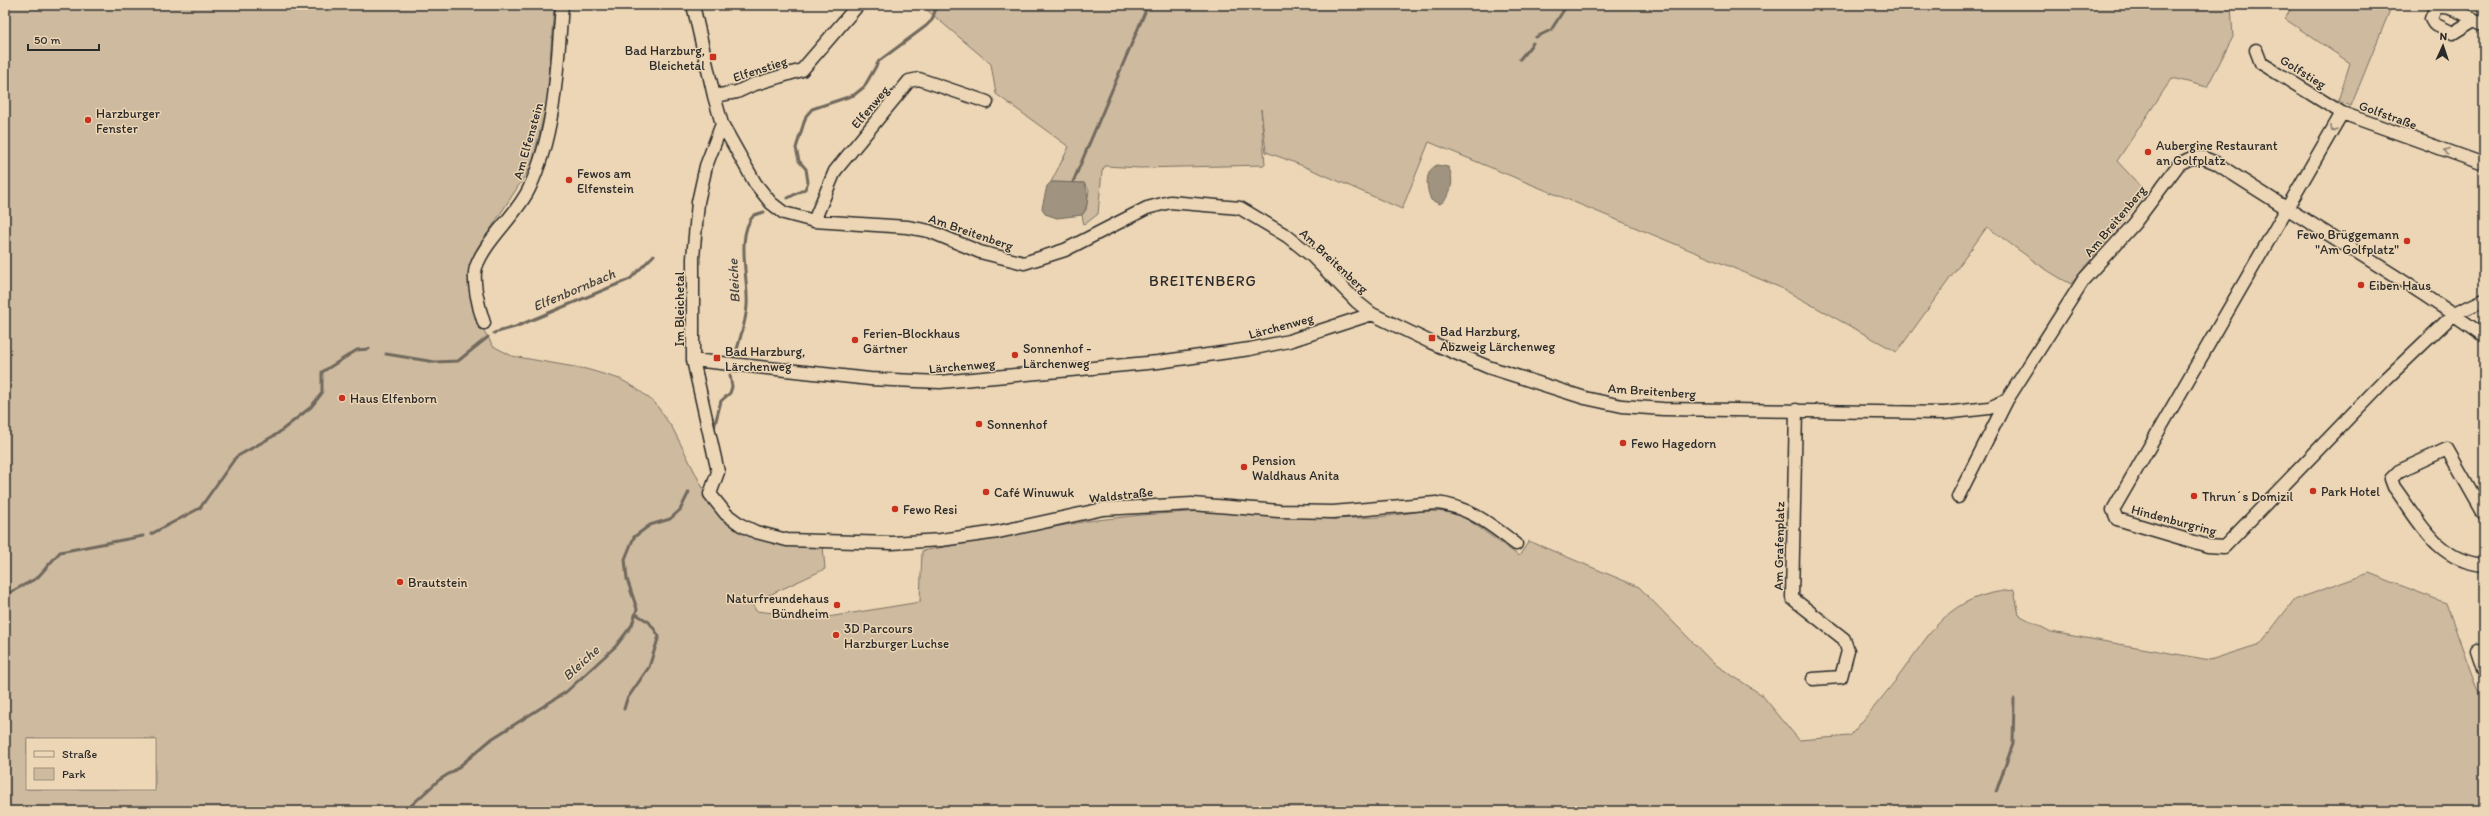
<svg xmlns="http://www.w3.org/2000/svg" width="2489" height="816" font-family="Itim,sans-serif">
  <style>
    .green { fill: #cdba9f; stroke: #7c7265; fill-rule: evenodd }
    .water { fill: #a0937f; stroke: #71695d }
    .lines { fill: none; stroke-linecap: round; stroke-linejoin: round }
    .stream { stroke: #71695d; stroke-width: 3 }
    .minor-casing { stroke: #2b2b2b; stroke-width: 15 }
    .minor { stroke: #ecd6b5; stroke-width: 12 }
    .oneway { stroke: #8c8070 }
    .poi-dot { fill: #c8321e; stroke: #ecd6b5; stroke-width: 1.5 }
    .labels { text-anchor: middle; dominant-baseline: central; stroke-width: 3; stroke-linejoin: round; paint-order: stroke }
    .poi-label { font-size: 13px; fill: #2b2b2b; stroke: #ecd6b5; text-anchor: start }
    .street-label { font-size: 13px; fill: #2b2b2b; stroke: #ecd6b5 }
    .water-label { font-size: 14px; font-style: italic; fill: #484540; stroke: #ecd6b5 }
    .quarter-label { font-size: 15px; letter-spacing: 1px; fill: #2b2b2b; stroke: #ecd6b5 }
  </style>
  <rect width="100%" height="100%" fill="#ecd6b5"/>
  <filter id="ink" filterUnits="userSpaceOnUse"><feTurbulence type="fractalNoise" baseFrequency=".025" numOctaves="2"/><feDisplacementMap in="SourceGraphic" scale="8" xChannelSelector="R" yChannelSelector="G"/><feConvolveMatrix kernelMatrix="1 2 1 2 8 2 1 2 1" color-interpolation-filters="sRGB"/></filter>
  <g filter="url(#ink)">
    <!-- green -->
    <path class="green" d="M5 5H554L547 102 532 165 475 253 473 305 480 324 493 346 512 356 586 369 620 379 636 388 655 403 673 429 713 508 722 518 823 546 825 569 752 603 756 611 822 618 920 602 922 551 1088 521 1142 515 1204 511 1334 519 1380 517 1423 511 1457 512 1519 556 1529 541 1639 587 1713 663 1762 695 1799 740 1850 736C1865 718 1881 699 1896 680 1932 632 1946 595 2014 590L2019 615 2051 632 2210 660 2260 644 2294 600 2369 573 2446 603 2484 708V811H5ZM27 739H155V789H27Z
      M921 5H2231L2233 37 2207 87 2172 78 2117 161 2146 192 2071 284C2041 269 2015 246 1987 227L1897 352 1779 287 1429 142 1402 209C1357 190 1312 168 1266 152L1261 109 1265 165 1140 168 1105 166 1102 171 1098 214 1084 225 1082 215 1086 210 1089 190 1084 183 1051 182 1069 147 996 94 991 64Z
      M2293 5H2392L2351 106 2338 101 2350 63 2285 19Z"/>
    <!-- water -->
    <path class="water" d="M1437 165 1448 167C1455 178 1452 196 1440 204L1431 200C1426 188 1424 171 1437 165Z
      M1051 182 1084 183C1089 192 1089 207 1082 215L1057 218 1045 214 1042 208 1047 186Z"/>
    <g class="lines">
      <!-- stream -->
      <path class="stream" d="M1536 37 1551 30 1567 5
        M1520 59 1533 43
        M1073 182 1148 5
        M788 198 805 189 808 182 806 169 799 161 796 148 806 116 812 109 854 95 864 87 879 61 926 26 932 20 937 5
        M494 333 515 327 630 279 654 255
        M386 354 435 362 458 361 488 337
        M735 357C739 340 746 323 747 306 749 280 735 235 754 215L764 212
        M714 428 721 401 730 393 732 387 730 375
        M151 534 200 508 236 457 277 434 311 407 322 393V372L357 350 369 349
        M5 595 37 578 60 552 143 536
        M624 709 627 699 649 667 659 636 649 622 636 614
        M1996 792 2013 744 2014 699
        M405 811 439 780 455 770 493 738 566 692 616 646 632 625 637 609 627 579 625 559 634 537 650 525 670 519 680 510 689 492"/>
      <defs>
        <path id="minor" d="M693 5 714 96 722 124 755 183 771 203 784 213 814 221 907 227 929 231 980 252 1024 263 1065 250 1147 208 1170 202 1240 208 1287 236 1312 256 1357 302 1372 314 1430 342 1488 367 1585 398 1622 406 1663 409 1944 413 1989 408 2007 400 2084 279 2134 224 2179 164 2191 158H2204L2216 163C2305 222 2398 274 2484 336
          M2474 20 2453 33 2434 24 2431 19 2435 9C2447 1 2472 19 2484 25
          M2256 50 2261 63 2342 113
          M714 96 737 92 752 85 802 70 858 5
          M722 124 706 166 698 202 693 258V360L718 472 710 494 726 514 741 525 756 532 787 540 892 543 941 540 998 532 1103 509 1192 504 1279 511 1333 512 1436 503C1468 506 1491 525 1516 544
          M2484 164 2342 113 2113 510 2117 519 2208 546 2224 547 2386 379 2454 314 2484 300
          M814 221 835 171 909 81 919 79 987 102
          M484 323C479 309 472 281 476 267 486 239 516 216 529 189 556 132 557 66 562 5
          M693 360 870 379 940 382 1158 362 1250 349 1289 341 1372 314
          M1796 410 1792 598 1844 639 1848 651 1841 677 1813 679
          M1958 497 2007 400
          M2484 514 2447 449 2399 471 2391 479 2394 487C2419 520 2436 561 2484 565
          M2477 650 2484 671"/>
      </defs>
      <!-- minor casing -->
      <use href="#minor" class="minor-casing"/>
      <!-- minor -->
      <use href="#minor" class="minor"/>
    </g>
    <!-- one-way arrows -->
    <defs><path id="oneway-chevron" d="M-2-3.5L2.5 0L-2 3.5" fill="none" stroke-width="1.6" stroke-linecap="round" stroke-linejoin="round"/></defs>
    <g class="oneway">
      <use href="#oneway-chevron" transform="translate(2333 129) rotate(120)"/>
      <use href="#oneway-chevron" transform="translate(2447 151) rotate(-160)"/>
    </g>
  </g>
  <!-- markers -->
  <g class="poi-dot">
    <rect x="709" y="53" width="8" height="8" rx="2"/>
    <circle cx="88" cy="120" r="4"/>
    <circle cx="2148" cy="152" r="4"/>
    <circle cx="569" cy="180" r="4"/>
    <circle cx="2407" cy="241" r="4"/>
    <circle cx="2361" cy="285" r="4"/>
    <rect x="1428" y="334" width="8" height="8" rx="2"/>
    <circle cx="855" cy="340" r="4"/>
    <circle cx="1015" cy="355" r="4"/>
    <rect x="713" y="354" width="8" height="8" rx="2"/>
    <circle cx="342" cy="398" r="4"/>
    <circle cx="979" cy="424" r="4"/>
    <circle cx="1623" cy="443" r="4"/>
    <circle cx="1244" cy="467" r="4"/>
    <circle cx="2313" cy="491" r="4"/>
    <circle cx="986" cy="492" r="4"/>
    <circle cx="2194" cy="496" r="4"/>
    <circle cx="895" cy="509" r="4"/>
    <circle cx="400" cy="582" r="4"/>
    <circle cx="837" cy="605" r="4"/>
    <circle cx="836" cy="635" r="4"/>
  </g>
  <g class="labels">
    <!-- poi labels -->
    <g class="poi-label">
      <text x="705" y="50" text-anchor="end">Bad Harzburg,<tspan x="705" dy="15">Bleichetal</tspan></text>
      <text x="96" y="113">Harzburger<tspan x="96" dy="15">Fenster</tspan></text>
      <text x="2156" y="145">Aubergine Restaurant<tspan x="2156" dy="15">an Golfplatz</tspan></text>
      <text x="577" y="173">Fewos am<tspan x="577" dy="15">Elfenstein</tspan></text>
      <text x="2399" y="234" text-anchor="end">Fewo Brüggemann<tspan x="2399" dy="15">"Am Golfplatz"</tspan></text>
      <text x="2369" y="285">Eiben Haus</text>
      <text x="1440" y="331">Bad Harzburg,<tspan x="1440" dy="15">Abzweig Lärchenweg</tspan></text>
      <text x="863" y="333">Ferien-Blockhaus<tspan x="863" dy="15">Gärtner</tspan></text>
      <text x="1023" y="348">Sonnenhof -<tspan x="1023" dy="15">Lärchenweg</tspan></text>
      <text x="725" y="351">Bad Harzburg,<tspan x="725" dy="15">Lärchenweg</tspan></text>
      <text x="350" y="398">Haus Elfenborn</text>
      <text x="987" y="424">Sonnenhof</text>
      <text x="1631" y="443">Fewo Hagedorn</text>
      <text x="1252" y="460">Pension<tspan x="1252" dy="15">Waldhaus Anita</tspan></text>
      <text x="2321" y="491">Park Hotel</text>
      <text x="994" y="492">Café Winuwuk</text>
      <text x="2202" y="496">Thrun´s Domizil</text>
      <text x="903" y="509">Fewo Resi</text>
      <text x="408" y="582">Brautstein</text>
      <text x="829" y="598" text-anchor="end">Naturfreundehaus<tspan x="829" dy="15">Bündheim</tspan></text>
      <text x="844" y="628">3D Parcours<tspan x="844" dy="15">Harzburger Luchse</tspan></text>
    </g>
    <!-- street labels -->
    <g class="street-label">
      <text transform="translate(760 69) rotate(-18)">Elfenstieg</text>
      <text transform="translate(2303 72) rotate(32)">Golfstieg</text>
      <text transform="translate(870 107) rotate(-50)">Elfenweg</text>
      <text transform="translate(2388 115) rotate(20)">Golfstraße</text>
      <text transform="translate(528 141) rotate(-74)">Am Elfenstein</text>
      <text transform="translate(2115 221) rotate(-50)">Am Breitenberg</text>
      <text transform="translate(971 232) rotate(19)">Am Breitenberg</text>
      <text transform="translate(1334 261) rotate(43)">Am Breitenberg</text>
      <text transform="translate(679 309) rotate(-90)">Im Bleichetal</text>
      <text transform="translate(1281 326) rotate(-15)">Lärchenweg</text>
      <text transform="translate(962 366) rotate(-5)">Lärchenweg</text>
      <text transform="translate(1652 391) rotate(4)">Am Breitenberg</text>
      <text transform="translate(1121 495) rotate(-6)">Waldstraße</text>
      <text transform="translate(2174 520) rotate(15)">Hindenburgring</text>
      <text transform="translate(1779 546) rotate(-89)">Am Grafenplatz</text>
    </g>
    <!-- water labels -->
    <g class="water-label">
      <text transform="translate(734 281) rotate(-93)">Bleiche</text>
      <text transform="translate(574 290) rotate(-23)">Elfenbornbach</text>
      <text transform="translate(581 663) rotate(-43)">Bleiche</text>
    </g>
    <!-- quarter labels -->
    <g class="quarter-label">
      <text x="1203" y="281">BREITENBERG</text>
    </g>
  </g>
  <!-- margin -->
  <rect width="2489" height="816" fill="none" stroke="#ecd6b5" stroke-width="20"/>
  <rect x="10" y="10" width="2469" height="796" fill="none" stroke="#2b2b2b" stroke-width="1.5" filter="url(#ink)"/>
  <!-- legend -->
  <rect x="26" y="738" width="130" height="52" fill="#ecd6b5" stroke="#9f927e"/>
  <rect x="34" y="751" width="20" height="6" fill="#ecd6b5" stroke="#9f927e"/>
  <text x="62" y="758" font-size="12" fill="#2b2b2b">Straße</text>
  <rect x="34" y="768" width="20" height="12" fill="#cdba9f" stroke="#9f927e"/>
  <text x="62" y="778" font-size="12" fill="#2b2b2b">Park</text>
  <!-- north arrow -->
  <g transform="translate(2443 46) rotate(3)" stroke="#ecd6b5" stroke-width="3" paint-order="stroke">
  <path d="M0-3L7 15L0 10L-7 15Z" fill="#2b2b2b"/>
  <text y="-6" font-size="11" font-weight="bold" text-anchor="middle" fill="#2b2b2b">N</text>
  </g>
  <!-- scale -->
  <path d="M28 44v6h71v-6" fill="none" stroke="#2b2b2b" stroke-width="2"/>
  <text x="34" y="44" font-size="12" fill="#2b2b2b" stroke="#ecd6b5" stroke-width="3" paint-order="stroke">50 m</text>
</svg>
